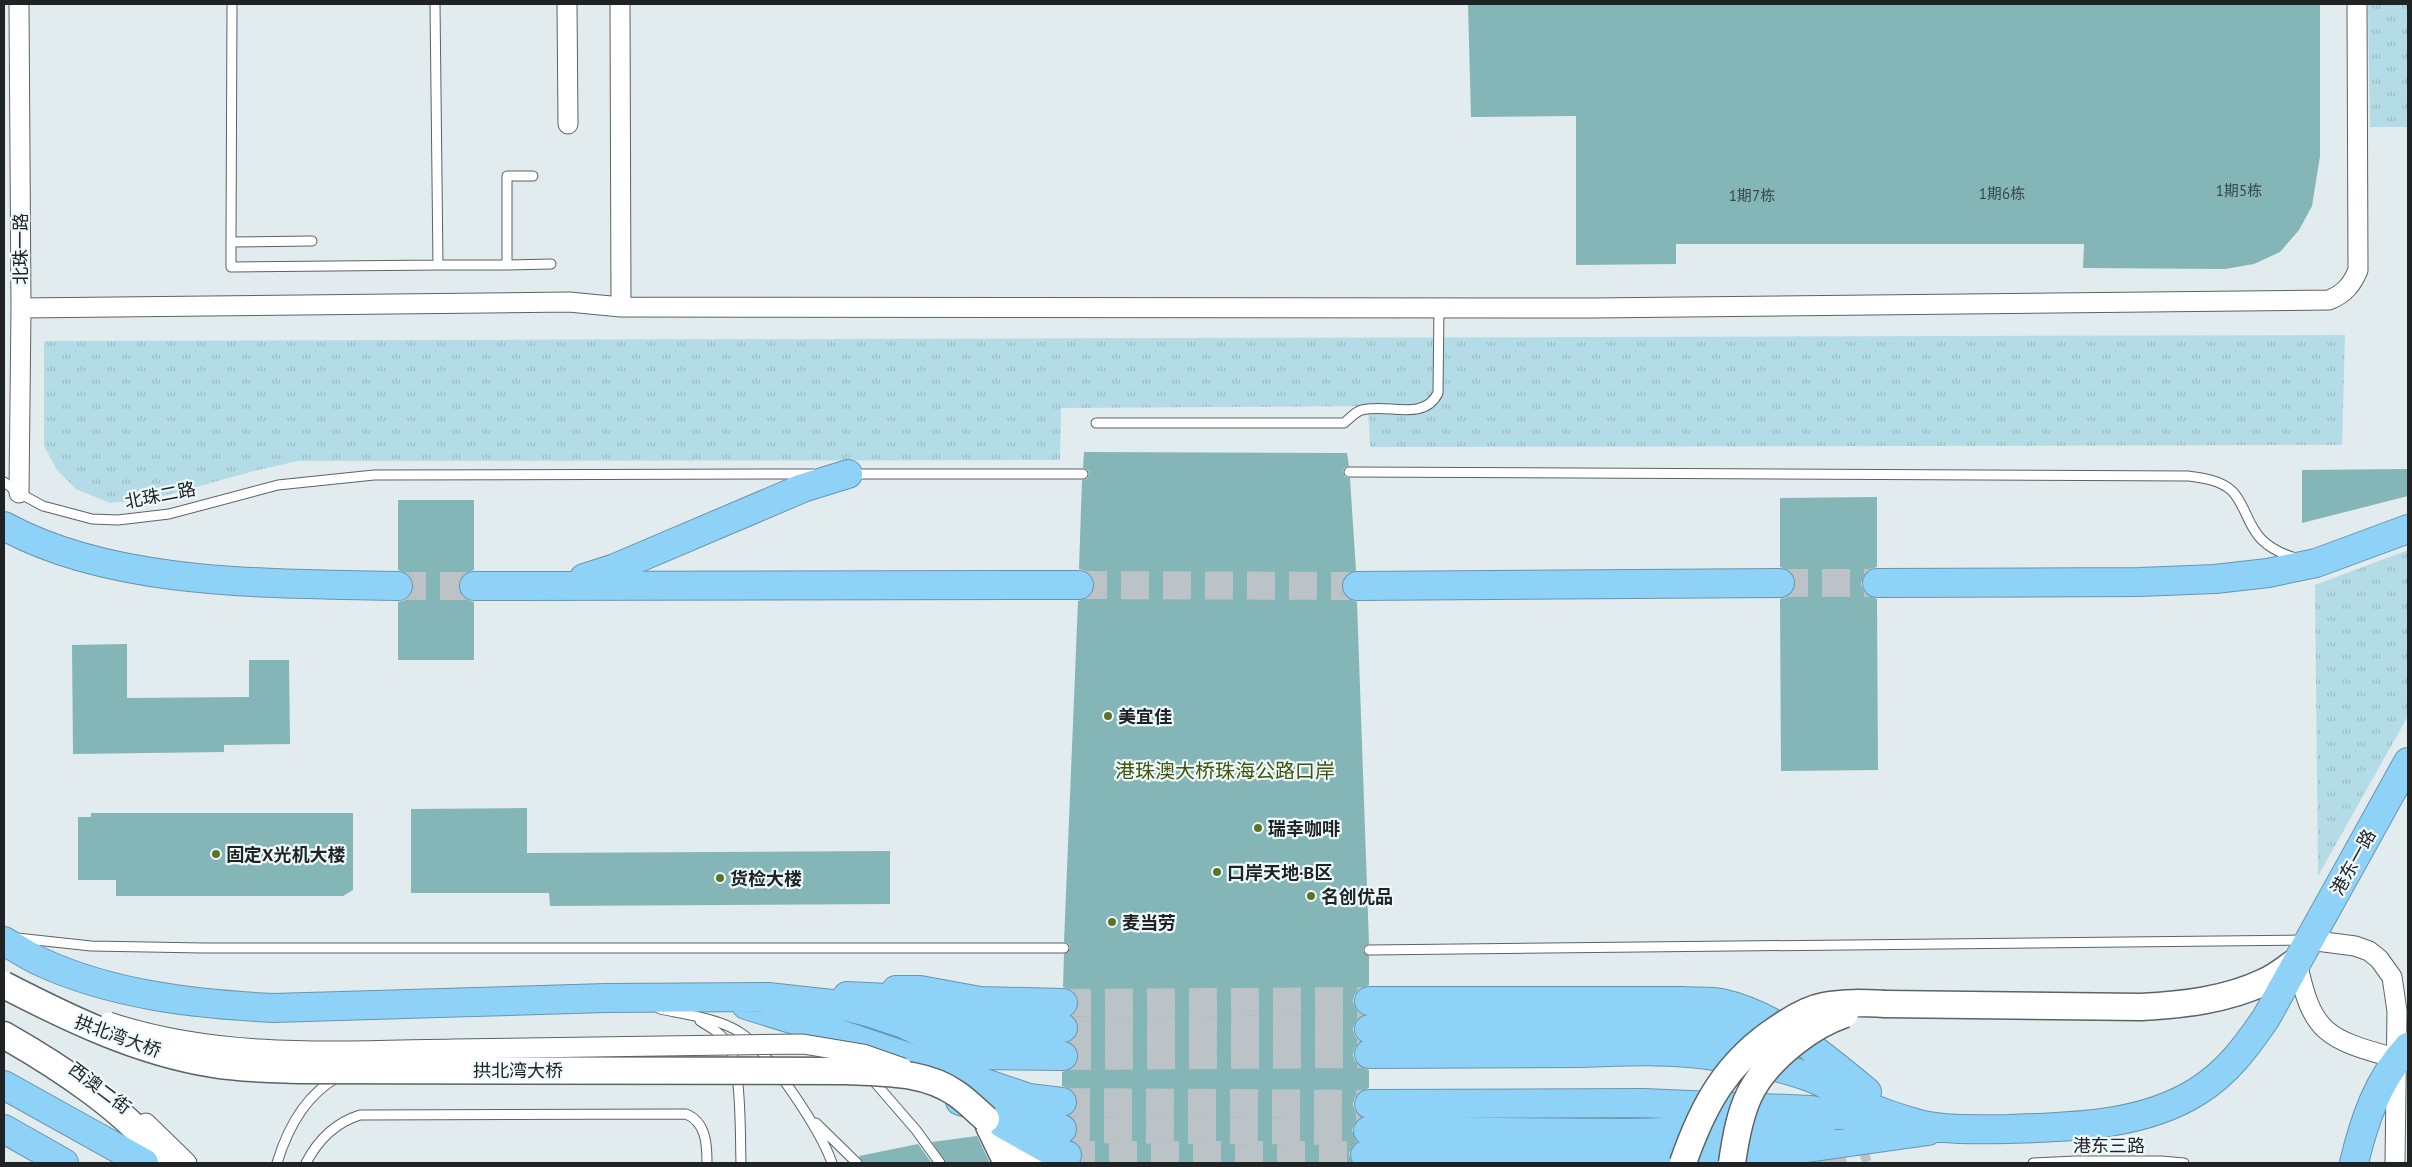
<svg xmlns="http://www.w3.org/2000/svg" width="2412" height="1167" font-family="'PT Sans','Noto Sans SC',sans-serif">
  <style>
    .grass { fill: url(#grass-tufts) }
    .building { fill: #84b6b7 }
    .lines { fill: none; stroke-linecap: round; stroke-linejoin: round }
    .highway-tunnel { stroke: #bbc3c6; stroke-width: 28; stroke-dasharray: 28 14; stroke-linecap: butt }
    .lane-casing { stroke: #5b6365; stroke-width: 11 }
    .street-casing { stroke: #5b6365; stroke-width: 21 }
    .secondary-casing { stroke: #5b6365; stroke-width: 29 }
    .highway-casing { stroke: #6895ae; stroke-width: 30 }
    .lane { stroke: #fff; stroke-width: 9 }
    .street { stroke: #fff; stroke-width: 19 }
    .secondary { stroke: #fff; stroke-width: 26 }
    .highway { stroke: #8fd2f8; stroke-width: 28 }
    .street-bridge-casing { stroke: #5b6365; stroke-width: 21; stroke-linecap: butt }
    .secondary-bridge-casing { stroke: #5b6365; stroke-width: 29; stroke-linecap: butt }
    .street-bridge { stroke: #fff; stroke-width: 19 }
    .secondary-bridge { stroke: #fff; stroke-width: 26 }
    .poi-dot { fill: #5a7325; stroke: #eff9fb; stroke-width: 2 }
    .labels { text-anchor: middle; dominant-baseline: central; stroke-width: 4.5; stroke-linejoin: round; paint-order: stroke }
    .number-label { font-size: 15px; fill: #394849 }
    .street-label { font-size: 18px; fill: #202324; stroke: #eff9fb }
    .poi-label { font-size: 18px; font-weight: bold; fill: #202324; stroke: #eff9fb; text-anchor: start }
    .quarter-label { font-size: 20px; fill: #3f5407; stroke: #eff9fb }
  </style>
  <defs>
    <pattern id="grass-tufts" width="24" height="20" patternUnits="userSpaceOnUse" patternTransform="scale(1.25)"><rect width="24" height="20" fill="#b4dce6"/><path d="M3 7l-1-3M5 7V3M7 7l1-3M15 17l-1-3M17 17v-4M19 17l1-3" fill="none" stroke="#9abcc5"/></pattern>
  </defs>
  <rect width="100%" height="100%" fill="#e2ebee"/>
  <!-- grass -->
  <path class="grass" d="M2368 4H2408V127H2370Z
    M2345 335 2342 445 1370 447 1368 406 1061 408 1060 460 298 461 254 471 152 499 110 503 76 489 57 470 44 446V341Z
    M2408 550V716L2318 876 2315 585Z"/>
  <!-- building -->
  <path class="building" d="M1468 4H2320V156L2312 206 2299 230 2280 252 2254 264 2225 269 2083 268 2084 244H1676V264L1576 265V116L1471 117Z
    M1084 452 1347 453 1349 466 1344 468 1343 472 1345 477 1350 478 1356 571 1349 573 1344 578 1341 587 1344 594 1349 599 1357 602 1369 944 1364 947 1363 951 1369 956V985L1361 988 1355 994 1353 1001 1356 1009 1363 1015 1356 1021 1353 1029 1355 1036 1360 1042 1355 1047 1353 1055 1355 1061 1361 1067 1369 1070V1088L1361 1091 1355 1097 1353 1104 1355 1111 1361 1117 1355 1123 1352 1130 1357 1142 1352 1147 1349 1154 1352 1163H1080L1082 1150 1072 1141 1077 1134V1126L1069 1116 1077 1104 1076 1096 1071 1089 1062 1086V1072L1071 1069 1077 1064 1079 1057 1076 1048 1069 1042 1076 1036 1079 1029 1077 1021 1072 1015 1077 1011 1079 1003 1076 995 1072 990 1063 987 1064 954 1070 948 1069 944 1064 942 1078 601 1087 598 1092 593 1095 585 1092 577 1086 571 1079 569 1082 480 1087 479 1089 474 1088 470 1083 468Z
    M2408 469V496L2302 523V470Z
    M1877 497V567L1870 569 1864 575 1861 584 1864 591 1869 596 1877 599 1878 770 1781 771 1780 599 1787 597 1793 591 1796 582 1793 575 1788 570 1780 567V498Z
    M398 500H474V570L466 573 461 578 458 586 461 594 466 599 474 602V660H398V602L405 600 411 594 414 586 412 579 406 573 398 570Z
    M127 644V698L249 697V660H289L290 744 224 745V752L73 754 72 645Z
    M527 808V853L890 851V904L550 906 549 893H411V809Z
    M91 813H353V890L343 896H116V880H78V817H91Z
    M977 1136 990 1163H946L932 1142Z
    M918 1144 932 1163H863L859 1156Z"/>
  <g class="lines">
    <!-- highway-tunnel -->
    <path class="highway-tunnel" d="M1780 583H1877
      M1079 585 1357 586
      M398 586H474
      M1063 1003 1369 1001
      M1063 1028 1369 1029
      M1063 1056 1369 1054
      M1062 1102 1369 1104
      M1062 1129 1368 1131
      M1067 1155H1365
      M1818 1163 1867 1147"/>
    <defs>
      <path id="lane" d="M232 4 231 242 312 241
        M231 242V267L438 265 435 4
        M438 265H507V176H533
        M507 265 551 264
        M1096 423H1344C1349 419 1356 411 1362 410 1387 403 1424 422 1438 393L1439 307
        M1349 472 2188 476C2203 478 2220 480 2232 491 2243 502 2246 518 2255 531 2263 545 2281 554 2296 558
        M851 474H1083
        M4 482 19 493 43 506 92 519 118 520 169 514 278 485 374 475 813 474
        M17 938 91 946 203 948H1064
        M1369 950 2304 940
        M660 1009C687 1015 718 1018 741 1033 769 1052 821 1131 832 1163
        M700 1021C710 1027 721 1033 727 1043 742 1063 740 1136 741 1163
        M871 1078 916 1130 940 1163
        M816 1123 857 1163
        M277 1163C287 1130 305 1095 338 1077
        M306 1163C318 1140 334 1123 360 1115L686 1114C706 1122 707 1144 707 1163
        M2033 1163 2076 1161H2161L2184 1163"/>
      <path id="street" d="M19 4 21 308 19 493
        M567 4 568 124
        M620 4 621 307
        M21 308 569 302 621 307 1593 308 2329 300C2344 294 2352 285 2358 270L2357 4
        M2309 940 2355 946 2369 951 2379 959 2392 977 2397 1011 2395 1163
        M2297 961C2312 1036 2328 1039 2398 1059
        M146 1123 187 1163"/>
      <path id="secondary" d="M1885 1004 2141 1007C2182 1005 2226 1000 2264 982 2276 977 2286 968 2297 961
        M4 1035C57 1065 131 1113 166 1163
        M989 1126 1007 1163
        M999 1129 1037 1163"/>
      <path id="highway" d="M4 526C115 587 273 583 398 586
        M584 578 615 568 803 488 848 474
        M1877 583 2139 582 2215 579 2268 573 2316 563 2408 529
        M474 586 1079 585
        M1357 586 1780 583
        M4 941C16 948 28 956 41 962 113 995 195 1004 273 1008L606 998 768 997 841 1005 871 1013 904 1024 961 1051 983 1055 1063 1056
        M896 990H920L980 1001 1063 1003
        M847 996 888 998 903 1001 942 1018 975 1027 1063 1028
        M1369 1001H1683C1695 1002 1709 1001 1721 1003 1776 1015 1825 1057 1867 1092
        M746 1005 840 1034 1029 1098 1062 1102
        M1369 1029H1708L1738 1034 1778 1055
        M1369 1054C1439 1054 1509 1053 1579 1053 1621 1052 1665 1049 1707 1055 1741 1059 1777 1065 1809 1077 1829 1084 1846 1097 1865 1105 1882 1113 1901 1119 1919 1124 1948 1131 1979 1129 2009 1129 2072 1127 2143 1126 2198 1091 2228 1072 2246 1047 2266 1018L2408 762
        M4 1085 144 1163
        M960 1101 1062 1129
        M1369 1104 1643 1103 1811 1110 1881 1122
        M1003 1124 1051 1151 1067 1155
        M4 1129 64 1163
        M1368 1131 1629 1133 1776 1129 1823 1122
        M1365 1155 1557 1158 1708 1155 1793 1150 1928 1131
        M2354 1163C2364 1121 2378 1079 2408 1047"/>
    </defs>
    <!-- lane casing -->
    <use href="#lane" class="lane-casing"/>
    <!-- street casing -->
    <use href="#street" class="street-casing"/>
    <!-- secondary casing -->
    <use href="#secondary" class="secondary-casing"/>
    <!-- highway casing -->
    <use href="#highway" class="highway-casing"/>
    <!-- lane -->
    <use href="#lane" class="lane"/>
    <!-- street -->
    <use href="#street" class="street"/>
    <!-- secondary -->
    <use href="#secondary" class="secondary"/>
    <!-- highway -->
    <use href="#highway" class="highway"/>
    <defs>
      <path id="street-bridge" d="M109 1022C220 1059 339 1051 454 1049 570 1048 686 1046 803 1044L863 1054 903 1068"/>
      <path id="secondary-bridge" d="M4 985C70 1019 138 1052 213 1064 242 1069 271 1069 300 1070L847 1071C884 1073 925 1071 957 1094 967 1101 977 1111 986 1119
        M1683 1163C1703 1105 1727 1061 1780 1027 1793 1018 1808 1009 1824 1006 1844 1002 1865 1003 1885 1004
        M1732 1163C1740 1107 1749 1078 1795 1042 1810 1030 1828 1020 1845 1014"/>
    </defs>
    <!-- street-bridge casing -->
    <use href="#street-bridge" class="street-bridge-casing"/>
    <!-- secondary-bridge casing -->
    <use href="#secondary-bridge" class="secondary-bridge-casing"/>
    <!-- street-bridge -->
    <use href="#street-bridge" class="street-bridge"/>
    <!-- secondary-bridge -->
    <use href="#secondary-bridge" class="secondary-bridge"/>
  </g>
  <!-- markers -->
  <g class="poi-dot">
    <circle cx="1108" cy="716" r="5"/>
    <circle cx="1258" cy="828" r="5"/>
    <circle cx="216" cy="854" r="5"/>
    <circle cx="1217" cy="872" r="5"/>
    <circle cx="720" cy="878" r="5"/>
    <circle cx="1311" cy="896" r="5"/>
    <circle cx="1112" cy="922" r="5"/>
  </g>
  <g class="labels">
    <!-- number labels -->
    <g class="number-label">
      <text x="2239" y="190">1期5栋</text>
      <text x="2002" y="193">1期6栋</text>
      <text x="1752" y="195">1期7栋</text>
    </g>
    <!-- street labels -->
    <g class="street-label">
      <text transform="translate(20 249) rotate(-90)">北珠一路</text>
      <text transform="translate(160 495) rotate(-11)">北珠二路</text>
      <text transform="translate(2353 862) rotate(-61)">港东一路</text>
      <text transform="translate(118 1036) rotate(20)">拱北湾大桥</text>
      <text x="518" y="1070">拱北湾大桥</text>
      <text transform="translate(100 1088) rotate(37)">西澳二街</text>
      <text x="2109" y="1145">港东三路</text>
    </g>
    <!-- poi labels -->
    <g class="poi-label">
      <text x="1118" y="716">美宜佳</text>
      <text x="1268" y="828">瑞幸咖啡</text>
      <text x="226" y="854">固定X光机大楼</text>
      <text x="1227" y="872">口岸天地·B区</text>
      <text x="730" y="878">货检大楼</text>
      <text x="1321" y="896">名创优品</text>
      <text x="1122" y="922">麦当劳</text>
    </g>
    <!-- quarter labels -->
    <g class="quarter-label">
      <text x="1225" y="771">港珠澳大桥珠海公路口岸</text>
    </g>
  </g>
  <!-- border -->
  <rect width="2412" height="1167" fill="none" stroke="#202324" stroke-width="10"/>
</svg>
